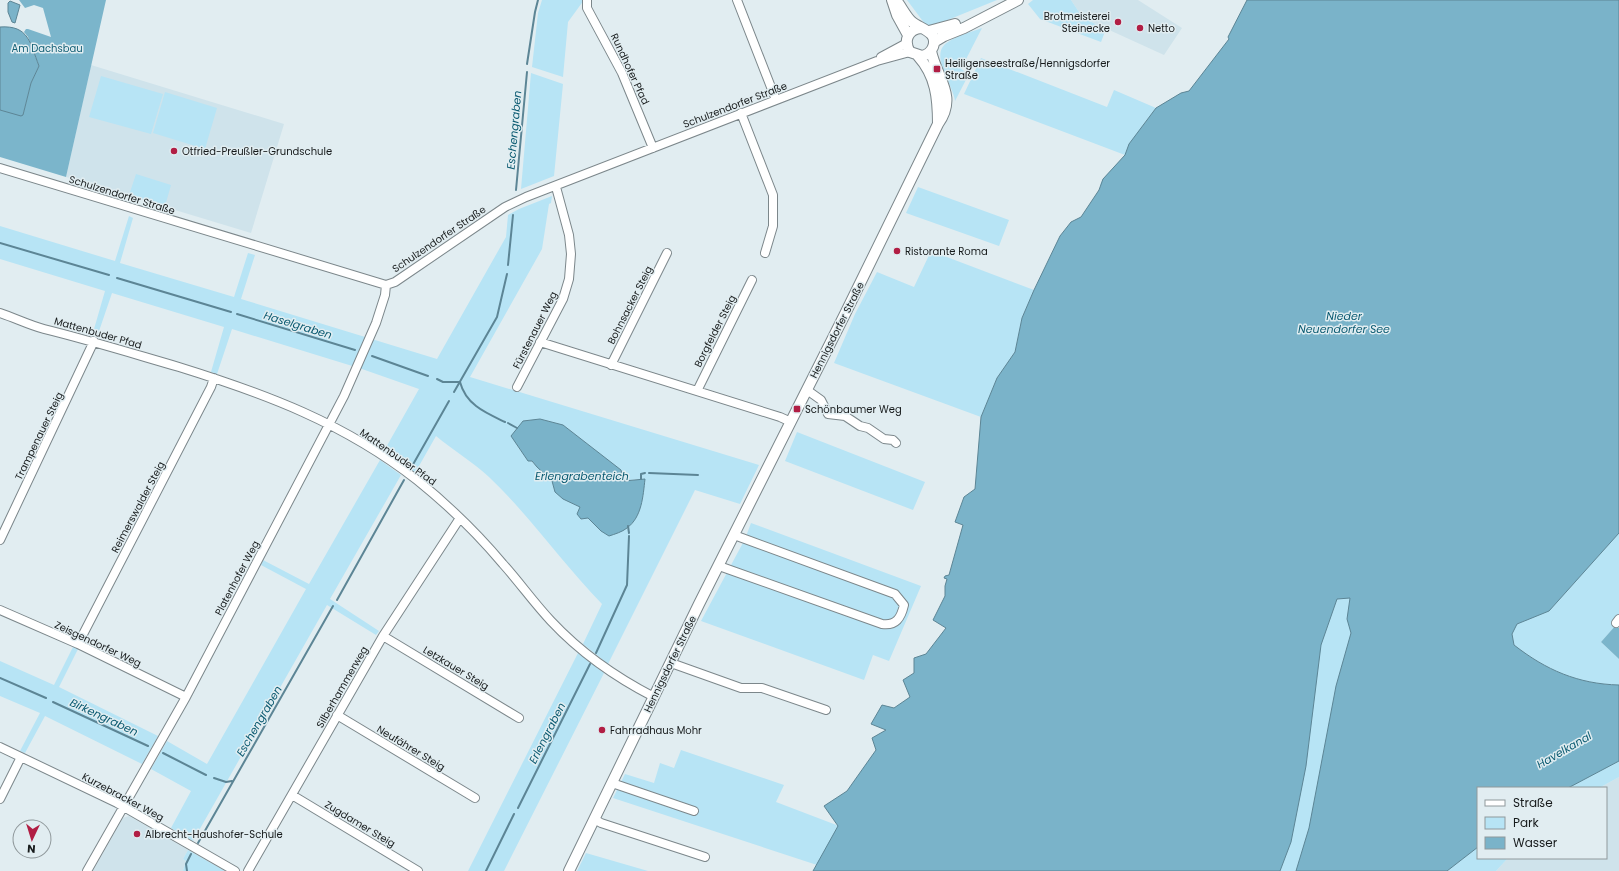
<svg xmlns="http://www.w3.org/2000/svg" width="1619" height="871" font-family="Poppins,sans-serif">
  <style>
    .built { fill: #cfe3eb }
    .green { fill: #b7e4f5; fill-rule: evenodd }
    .forest { fill: #7bb5cb }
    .water { fill: #7ab3c9; stroke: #5c8595 }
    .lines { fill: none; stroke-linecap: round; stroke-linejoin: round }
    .stream { stroke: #5c8595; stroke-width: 2 }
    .minor-casing { stroke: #7c878b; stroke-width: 10 }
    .major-casing { stroke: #7c878b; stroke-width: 12 }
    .minor { stroke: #fff; stroke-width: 8 }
    .major { stroke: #fff; stroke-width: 10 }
    .poi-dot { fill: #b11e44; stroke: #e1edf1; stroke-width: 1.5 }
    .labels { text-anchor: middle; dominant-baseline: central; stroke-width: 3; stroke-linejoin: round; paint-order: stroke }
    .poi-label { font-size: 10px; fill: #171b1c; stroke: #e1edf1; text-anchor: start }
    .park-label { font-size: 10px; fill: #146076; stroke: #e1edf1 }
    .street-label { font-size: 10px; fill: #171b1c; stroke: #e1edf1 }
    .water-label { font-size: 11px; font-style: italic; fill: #0a5a71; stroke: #e1edf1 }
  </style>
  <rect width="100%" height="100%" fill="#e1edf1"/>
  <!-- built -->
  <path class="built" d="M1071 0H1138L1182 28 1164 55 1083 18Z
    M91 65 284 124 251 233 66 177Z
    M1619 777V871H1496L1508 858H1606V788H1599Z
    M129 816 188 850 183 859 186 861 183 871H93L123 818Z"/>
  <!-- green -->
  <path class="green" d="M542 0H584L568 22 563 77 532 67 538 13Z
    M907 0H997L928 28Z
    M1033 0H1071L1083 18 1106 29 1101 42 1040 19 1028 4Z
    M982 28 961 69 969 74 955 101C953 84 928 54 948 42 958 35 971 32 982 28Z
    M981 58 1107 107 1114 90 1156 108 1143 125 1115 187 1100 185 1102 180 1125 155 964 94Z
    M531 73 563 84 554 176 521 189Z
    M101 76 163 94 151 134 89 117Z
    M165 92 217 108 205 149 153 133Z
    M136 174 171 185 165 206 129 195Z
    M918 187 1009 220 999 246 906 213Z
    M552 196 551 203 549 204 542 249 470 377 759 465 740 504 695 490 608 664 583 644 602 604C563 564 530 516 489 477 473 462 453 450 436 436L415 473 384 451 419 389 362 369 232 329 217 374 211 372 224 327 112 293 97 337 92 336 105 291 0 259V226L115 261 129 216 133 218 120 263 234 297 248 253 255 255 241 299 437 359 506 237 508 215 519 209ZM540 419 563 425 621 470 624 481 639 479 628 526 609 536 593 523 580 507 563 499 552 481 520 450 512 436 523 421Z
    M931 251 1034 290 1022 318 1015 352 997 378 981 417 834 363 855 314 877 272 914 287Z
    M797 432 925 482 913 510 785 461Z
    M380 460 401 475 330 599 379 631 376 635 327 605 193 841 171 828 191 791 151 769 167 741 207 764 306 589 261 565 263 560 309 584Z
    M751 523 921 586 889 661 873 655 864 680 701 621 745 539Z
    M1619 533V622L1601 642 1619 659V685C1578 684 1546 670 1514 645L1512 634 1516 624 1549 611Z
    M1346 589 1361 604 1311 835 1298 871H1274L1323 599Z
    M73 647 78 649 59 687 158 736 142 764 45 716 25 753 20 751 40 713 0 696V661L54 685Z
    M578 653 604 673 504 871H468Z
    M681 750 784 785 776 802 839 826 817 865 613 798 625 774 654 783 660 763 674 768Z
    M1619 761V777L1599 788H1568Z
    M1478 847V858H1508L1496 871H1447Z
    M188 850 225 871H183L186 861 183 859Z
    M586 853 648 871H577Z"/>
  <!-- forest -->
  <path class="forest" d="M19 0H106L66 177 0 157V110L23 115 31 83 39 66 28 37 24 32 26 29H28L51 37 43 8 34 5 25 8Z
    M1616 625 1619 628V659L1601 642Z"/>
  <!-- water -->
  <path class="water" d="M1247 0H1619V533L1549 611 1517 624 1512 634 1514 645C1546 670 1578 684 1619 685V761L1568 788H1478V847L1447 871H1296L1309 828 1336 686 1351 633 1347 619 1350 598 1337 599 1321 645 1306 766 1291 842 1280 871H813L838 826 824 806 847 791 876 750 872 738 886 730 871 724 882 705 894 708 910 697 903 680 914 673V658L926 654 946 628 933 620 945 596V586L947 579 944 578 945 576 949 575 963 525 955 522 964 497 975 489 981 417 997 378 1015 352 1022 318 1034 290 1060 236 1071 222 1081 217 1099 190 1103 179 1125 155 1129 144 1156 108 1181 93 1189 91 1229 39 1228 37Z
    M10 1 20 5 15 23 12 22 8 12V3Z
    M0 27C29 25 30 43 39 66L31 83 23 115 21 116 0 110Z
    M540 419 563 425 621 470 624 481 645 479C643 496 642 517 627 528 622 532 615 534 609 536L601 531 588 518 581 519 577 514 580 507 563 499 555 492 552 481 537 467 532 461H528L511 436 523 421Z"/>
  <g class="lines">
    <!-- stream -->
    <path class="stream" d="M527 64 535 12 538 0
      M516 190 527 72
      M0 243 109 275
      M508 265 513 215
      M117 278 231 312
      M237 314 355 350
      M372 356 428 376
      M437 379 443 382H460C466 405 486 413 505 422
      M454 392 497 317 507 274
      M508 423 517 428
      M411 468 449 401
      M649 473 698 475
      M641 479V474L645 473
      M628 526 629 533
      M337 600 404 480
      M596 653 627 585 629 536
      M0 678 46 698
      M53 702 148 746
      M163 753 206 775
      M214 778 226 782 232 781
      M518 808 590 664
      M198 843 333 606
      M187 871 186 864 191 854
      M486 871 514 814"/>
    <defs>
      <path id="minor" d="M587 0V8L622 73 653 148
        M737 0 776 100
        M881 57 907 43
        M741 113 773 195V226L765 253
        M0 168 386 285 395 282 505 207 526 197 877 61 910 52
        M0 313C15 318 29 325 44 329 89 340 134 354 179 367 266 394 344 423 417 480 448 505 477 533 503 564 520 583 534 603 551 621 581 653 615 677 654 697
        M540 342 780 417 791 422
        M611 365 667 253
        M517 387 563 299 569 279 571 254 569 235 556 187
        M807 390 821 400 828 414 845 416 860 426 868 428 884 439 893 440 896 443
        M697 391 752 280
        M0 540 94 341
        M719 566 882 624C896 626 901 618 904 605L895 594 734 535
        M0 610 78 644 186 697
        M1616 623 1619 619
        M383 636 519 718
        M78 644 211 387 214 378
        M671 663 741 688H762L826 710
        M337 715 475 798
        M0 747 117 803 235 871
        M612 783 694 811
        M292 795 418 871
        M0 799 21 757
        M594 819 601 823 705 857
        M87 871 186 697 344 396 376 323 385 295 386 285
        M248 871 383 636 460 518"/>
      <path id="major" d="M892 0 897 15 908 35
        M896 0C901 6 905 15 911 21 919 29 939 31 933 47 931 52 927 55 922 56L910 52C903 41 908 29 921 28
        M929 31 955 24
        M934 42 944 36 964 28 1018 0
        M918 56C936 76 938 98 938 124
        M569 871 699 604 845 314 938 124C958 96 937 79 931 51"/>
    </defs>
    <!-- minor casing -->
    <use href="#minor" class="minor-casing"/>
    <!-- major casing -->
    <use href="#major" class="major-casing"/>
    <!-- minor -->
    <use href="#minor" class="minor"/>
    <!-- major -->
    <use href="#major" class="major"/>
  </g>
  <!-- markers -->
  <g class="poi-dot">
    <circle cx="1118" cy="22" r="4"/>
    <circle cx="1140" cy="28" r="4"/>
    <rect x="933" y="65" width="8" height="8" rx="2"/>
    <circle cx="174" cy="151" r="4"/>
    <circle cx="897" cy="251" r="4"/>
    <rect x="793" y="405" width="8" height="8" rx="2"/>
    <circle cx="602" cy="730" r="4"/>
    <circle cx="137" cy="834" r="4"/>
  </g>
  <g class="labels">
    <!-- poi labels -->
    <g class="poi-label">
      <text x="1110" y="16" text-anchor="end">Brotmeisterei<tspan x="1110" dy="12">Steinecke</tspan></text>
      <text x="1148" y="28">Netto</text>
      <text x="945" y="63">Heiligenseestraße/Hennigsdorfer<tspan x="945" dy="12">Straße</tspan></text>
      <text x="182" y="151">Otfried-Preußler-Grundschule</text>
      <text x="905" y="251">Ristorante Roma</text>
      <text x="805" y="409">Schönbaumer Weg</text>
      <text x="610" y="730">Fahrradhaus Mohr</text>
      <text x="145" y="834">Albrecht-Haushofer-Schule</text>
    </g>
    <!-- park labels -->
    <g class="park-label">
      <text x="47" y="48">Am Dachsbau</text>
    </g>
    <!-- street labels -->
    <g class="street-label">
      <text transform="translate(630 69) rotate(65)">Rundhofer Pfad</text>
      <text transform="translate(735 105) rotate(-21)">Schulzendorfer Straße</text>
      <text transform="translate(122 195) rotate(17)">Schulzendorfer Straße</text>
      <text transform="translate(439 239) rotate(-34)">Schulzendorfer Straße</text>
      <text transform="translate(630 305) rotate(-63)">Bohnsacker Steig</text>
      <text transform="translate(535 330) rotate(-63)">Fürstenauer Weg</text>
      <text transform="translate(837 330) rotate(-63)">Hennigsdorfer Straße</text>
      <text transform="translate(715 331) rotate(-63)">Borgfelder Steig</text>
      <text transform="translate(98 333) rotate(16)">Mattenbuder Pfad</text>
      <text transform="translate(39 436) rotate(-64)">Trampenauer Steig</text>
      <text transform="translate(398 457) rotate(35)">Mattenbuder Pfad</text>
      <text transform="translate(138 507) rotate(-62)">Reimerswalder Steig</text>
      <text transform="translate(237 578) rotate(-62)">Platenhofer Weg</text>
      <text transform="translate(98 644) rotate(25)">Zeisgendorfer Weg</text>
      <text transform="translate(670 664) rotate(-64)">Hennigsdorfer Straße</text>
      <text transform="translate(456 668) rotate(31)">Letzkauer Steig</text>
      <text transform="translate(342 687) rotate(-60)">Silberhammerweg</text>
      <text transform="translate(411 748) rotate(31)">Neufährer Steig</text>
      <text transform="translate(123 797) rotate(28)">Kurzebracker Weg</text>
      <text transform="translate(360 824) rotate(31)">Zugdamer Steig</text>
    </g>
    <!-- water labels -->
    <g class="water-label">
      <text transform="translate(514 130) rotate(-85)">Eschengraben</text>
      <text x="1344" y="316">Nieder<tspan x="1344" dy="13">Neuendorfer See</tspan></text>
      <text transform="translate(298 325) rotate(17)">Haselgraben</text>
      <text x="582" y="476">Erlengrabenteich</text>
      <text transform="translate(104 717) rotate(25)">Birkengraben</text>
      <text transform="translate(259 721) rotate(-60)">Eschengraben</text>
      <text transform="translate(547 733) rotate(-63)">Erlengraben</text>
      <text transform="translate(1564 750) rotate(-30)">Havelkanal</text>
    </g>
  </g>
  <!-- legend -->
  <rect x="1477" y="787" width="130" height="72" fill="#e1edf1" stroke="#90999c"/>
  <rect x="1485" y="800" width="20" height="6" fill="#ffffff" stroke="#90999c"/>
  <text x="1513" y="807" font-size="12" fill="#171b1c">Straße</text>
  <rect x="1485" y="817" width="20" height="12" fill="#b7e4f5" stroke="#90999c"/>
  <text x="1513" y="827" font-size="12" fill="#171b1c">Park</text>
  <rect x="1485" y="837" width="20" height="12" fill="#7ab3c9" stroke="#90999c"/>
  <text x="1513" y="847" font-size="12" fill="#171b1c">Wasser</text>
  <!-- north arrow -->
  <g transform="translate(32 839) rotate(184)"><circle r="19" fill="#e1edf1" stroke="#90999c"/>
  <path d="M0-3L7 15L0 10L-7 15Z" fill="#b11e44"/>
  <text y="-6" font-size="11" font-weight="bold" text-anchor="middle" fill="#171b1c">N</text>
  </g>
</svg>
